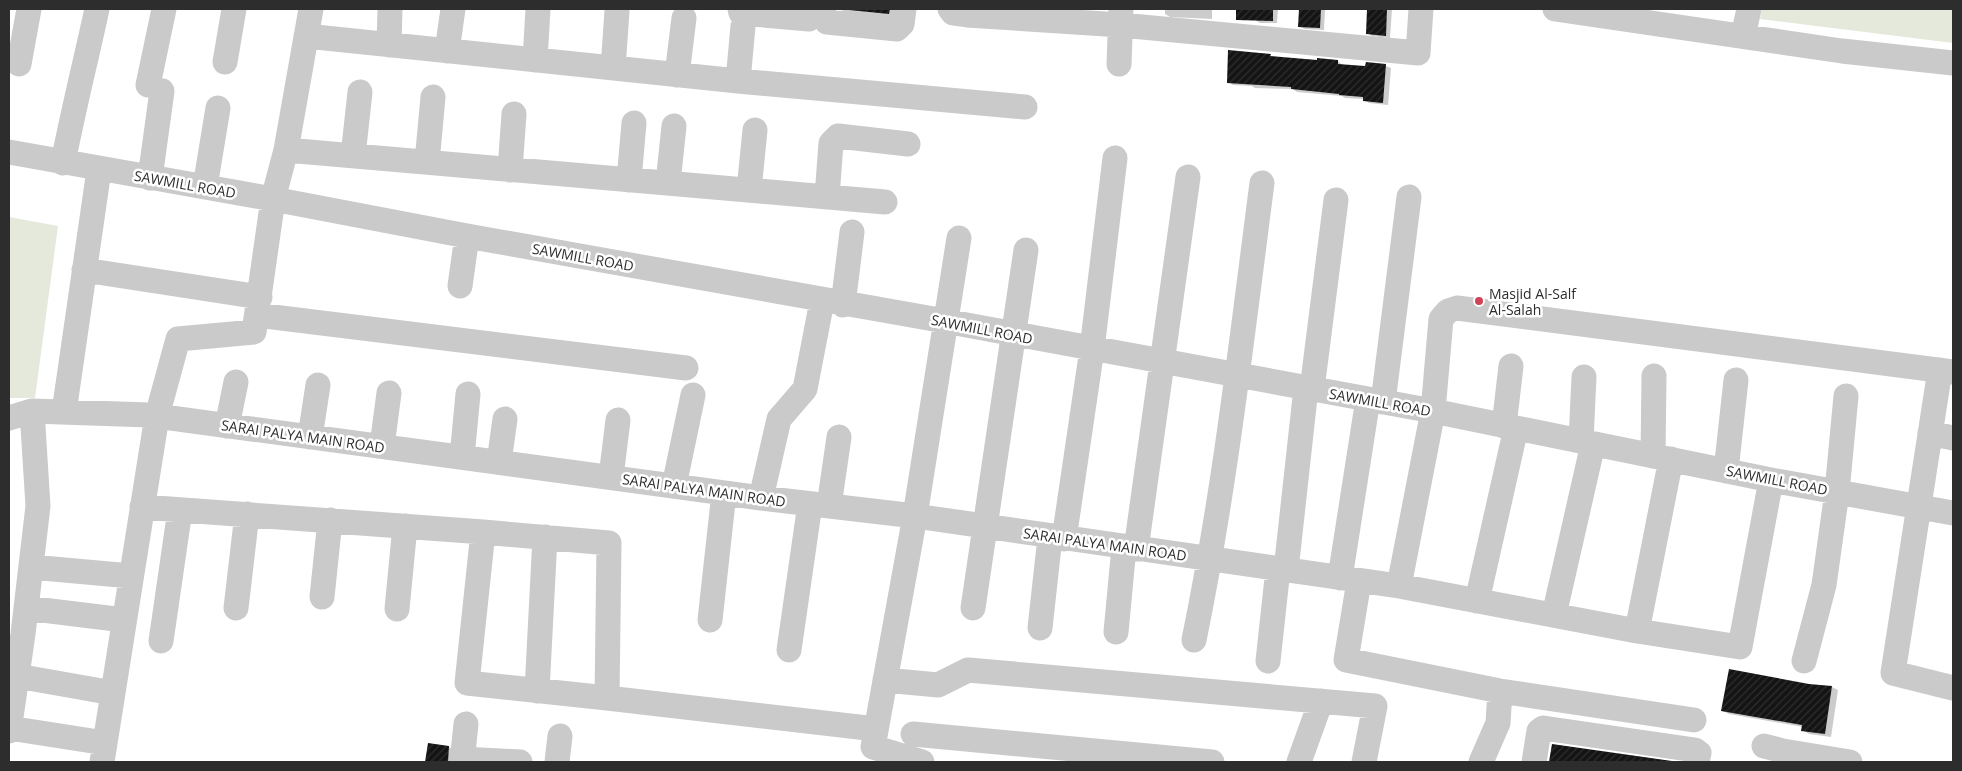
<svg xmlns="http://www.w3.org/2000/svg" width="1962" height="771" font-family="'Open Sans',sans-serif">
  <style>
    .green { fill: #e4e9dc }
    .shadow { fill: #0003 }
    .building { fill: url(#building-hatch) }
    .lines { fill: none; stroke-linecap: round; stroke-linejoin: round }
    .minor { stroke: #cacaca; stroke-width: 25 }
    .poi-dot { fill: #d04354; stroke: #fff; stroke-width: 2 }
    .labels { text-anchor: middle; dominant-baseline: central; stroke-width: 5; stroke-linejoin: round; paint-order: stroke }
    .street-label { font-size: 14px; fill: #2d2d2d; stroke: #fff }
    .poi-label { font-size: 14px; fill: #2d2d2d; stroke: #fff; text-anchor: start }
  </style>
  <defs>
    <pattern id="building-hatch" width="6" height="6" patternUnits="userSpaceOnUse" patternTransform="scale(1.25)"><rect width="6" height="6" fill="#141414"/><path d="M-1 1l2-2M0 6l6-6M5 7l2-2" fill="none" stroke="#2e2e2e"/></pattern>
  </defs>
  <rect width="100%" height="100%" fill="#fff"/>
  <!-- green -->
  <path class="green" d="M1762 9H1953V43L1760 19Z
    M9 217 58 226 35 398H9Z"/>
  <!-- shadow -->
  <path class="shadow" d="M840 9H902L899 19 849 14Z
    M1165 9H1212V19L1170 17 1165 14Z
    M1256 9H1278L1277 23H1260L1255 20Z
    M1301 9H1325L1324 30 1305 29 1300 27Z
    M1368 9H1392L1390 38 1372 36 1367 33Z
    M1270 55 1275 58 1338 61 1342 65 1366 67 1367 64 1386 66 1391 68 1388 105 1369 103 1364 99 1345 98 1342 96 1297 92 1293 89 1255 88 1252 86 1233 85 1228 82Z
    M1808 685 1832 687 1838 690 1831 737 1809 734 1803 730V727L1729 714 1723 711Z
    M429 744 449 747 454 750 453 762H426Z
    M1552 745 1671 762H1549Z"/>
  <!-- building -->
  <path class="building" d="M839 9H890L889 14Z
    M1236 9H1273V21L1236 20Z
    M1299 9H1321L1320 28 1298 27Z
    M1367 9H1387L1386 36 1366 34Z
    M1228 50 1271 54 1270 56 1317 60V58L1338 60V64L1365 66 1366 62 1386 64 1383 103 1363 101V97L1339 95V94L1291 89V87L1227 83Z
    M1729 669 1809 684 1832 686 1825 734 1801 731 1802 725 1721 711Z
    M428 743 449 746 448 762H425Z
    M1552 744 1679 762H1549Z"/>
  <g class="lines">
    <!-- minor -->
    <path class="minor" d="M740 9 741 13 809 19 817 9
      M822 9 827 22 897 29 902 24 904 9
      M950 9 953 13 967 15 1121 25 1418 53 1421 9
      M1555 9 1842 51 1953 63
      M306 36 738 81 1025 107
      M1743 36 1749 9
      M389 45 390 9
      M447 51 453 9
      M535 60 538 9
      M225 62 234 9
      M19 64 29 9
      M1119 64 1121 9
      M613 68 617 11
      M677 75 684 18
      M738 81 743 26
      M148 85 164 9
      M286 150 885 202
      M9 152 273 199 467 236 945 321 1433 411 1771 480 1953 513
      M353 156 360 92
      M427 162 433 97
      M63 163C73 111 86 60 97 9
      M510 170 514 114
      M150 178 162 91
      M629 180 634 123
      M668 183 674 126
      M205 187 218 108
      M749 190 755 130
      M827 197 831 143 838 136 908 144
      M84 270 260 297
      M460 286 467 236
      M843 305 852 232
      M257 315 686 368
      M1940 370 1893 673 1953 688
      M1312 389 1336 200
      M1383 402 1409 197
      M64 412 99 170
      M9 418 32 411 149 415 761 498 915 516 1399 586 1637 631 1740 647 1771 480
      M227 426 236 382
      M1504 426 1511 366
      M1930 433 1953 438
      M310 437 318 385
      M1581 441 1584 377
      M382 446 389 393
      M1653 456 1654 376
      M462 457 468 394
      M499 462 505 419
      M1726 471 1736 380
      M611 477 618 420
      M674 486 693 395
      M761 498 779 419 805 389 822 301
      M829 506 839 437
      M142 507 483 532 467 683 607 698 876 729
      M483 532 609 543 607 698
      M1064 539 1092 349 1115 158
      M1136 549 1188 177
      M31 567 131 576
      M1286 570 1306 388
      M1340 578 1368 399
      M1359 581 1346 660 1500 691 1694 720
      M1399 586 1433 411 1441 319 1448 311 1457 308 1953 372
      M322 597 330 520
      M1477 601 1516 428
      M26 608 124 620
      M236 608 247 514
      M973 608 1026 250
      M397 609 405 526
      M1554 615 1593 444
      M710 620 724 493
      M1040 628 1050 537
      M1637 631 1671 459
      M1116 632 1124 547
      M1194 640C1225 489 1242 336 1262 183
      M161 641 180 510
      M789 650 810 504
      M1268 661 1278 569
      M1804 661 1824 585 1837 492 1846 396
      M17 676 113 693
      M885 680 938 685 968 670 1375 706 1364 762
      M537 691 545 537
      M9 728 105 743
      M9 731 23 634 38 506 32 411
      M913 734 1212 762
      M1764 746 1783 751 1850 762
      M462 759 520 762
      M102 762 157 416 178 339 254 332 273 199 286 150 311 9
      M462 762 466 724
      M557 762 560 736
      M922 762 873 747 915 516 959 238
      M1299 762 1321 701
      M1481 762 1498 723 1500 691
      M1534 762 1539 731 1543 728 1695 750 1699 753 1697 762"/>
  </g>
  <!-- markers -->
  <circle class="poi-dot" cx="1479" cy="301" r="5"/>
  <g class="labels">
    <!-- street labels -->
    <g class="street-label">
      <text transform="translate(185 184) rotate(10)">SAWMILL ROAD</text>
      <text transform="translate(583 257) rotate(10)">SAWMILL ROAD</text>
      <text transform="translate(982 329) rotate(11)">SAWMILL ROAD</text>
      <text transform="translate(1380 402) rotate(10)">SAWMILL ROAD</text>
      <text transform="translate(303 436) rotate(8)">SARAI PALYA MAIN ROAD</text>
      <text transform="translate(1777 480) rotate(11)">SAWMILL ROAD</text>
      <text transform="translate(704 490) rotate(8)">SARAI PALYA MAIN ROAD</text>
      <text transform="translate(1105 544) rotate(8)">SARAI PALYA MAIN ROAD</text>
    </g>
    <!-- poi labels -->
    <g class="poi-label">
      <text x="1489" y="293">Masjid Al-Salf<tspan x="1489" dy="16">Al-Salah</tspan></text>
    </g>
  </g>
  <!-- border -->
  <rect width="1962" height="771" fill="none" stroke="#2d2d2d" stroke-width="20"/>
</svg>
